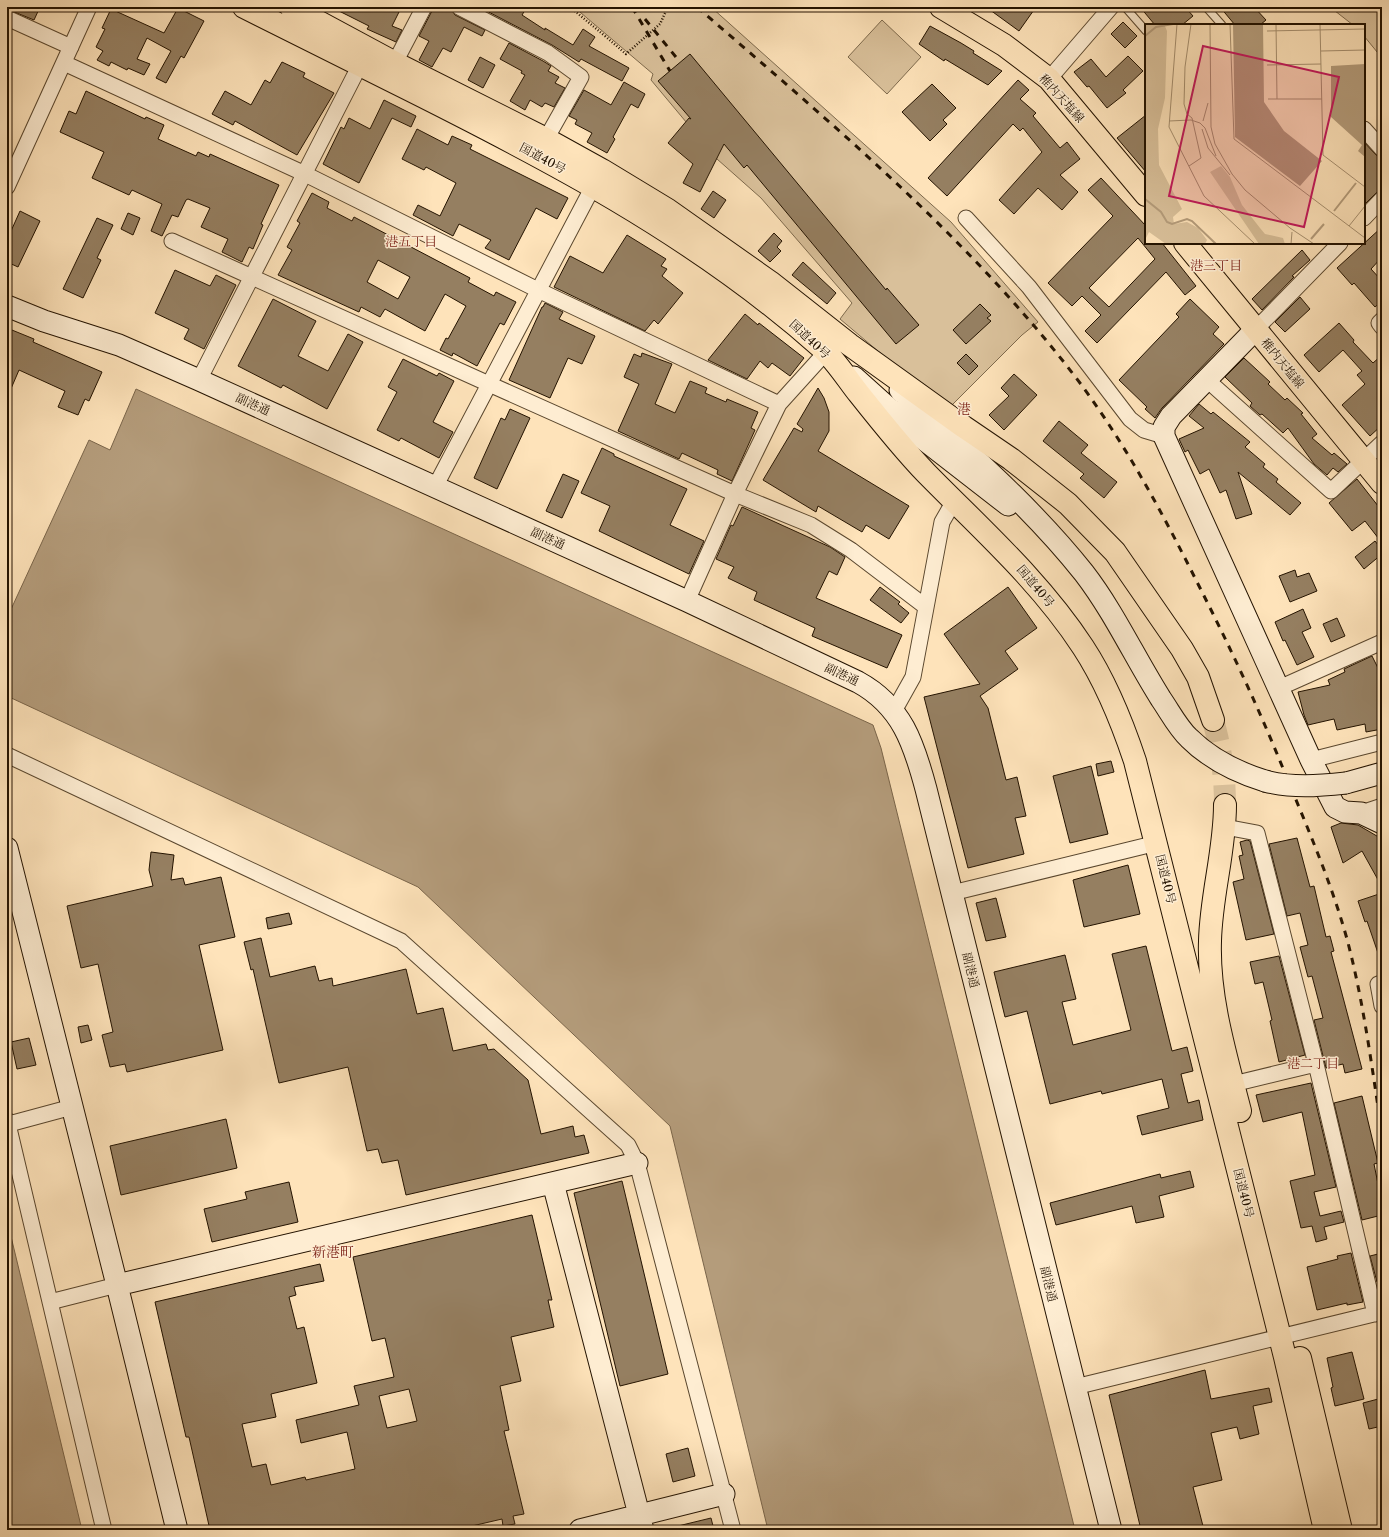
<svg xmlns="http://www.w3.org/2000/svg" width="1389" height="1537" font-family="'Libre Caslon Text','Noto Serif JP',serif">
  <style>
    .green { fill: #d9c09a; stroke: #7e6a4d }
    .water { fill: #b49c7b; stroke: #7a654a }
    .building { fill: #957f61; stroke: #241300; fill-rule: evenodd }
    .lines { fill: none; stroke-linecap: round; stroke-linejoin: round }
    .highway-tunnel { stroke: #ddc49e; stroke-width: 22; stroke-dasharray: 22 11; stroke-linecap: butt }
    .lane-casing { stroke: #5a472e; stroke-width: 9 }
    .street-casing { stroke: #5a472e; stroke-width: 17 }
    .secondary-casing { stroke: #241300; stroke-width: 23 }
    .primary-casing { stroke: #241300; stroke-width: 24 }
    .highway-casing { stroke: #241300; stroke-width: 24 }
    .path { stroke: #241300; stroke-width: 2.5; stroke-dasharray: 1 2; stroke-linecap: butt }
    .lane { stroke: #feedd2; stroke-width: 7 }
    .street { stroke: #feedd2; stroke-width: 15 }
    .secondary { stroke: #feedd2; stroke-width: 21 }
    .primary { stroke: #fee3ba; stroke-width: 22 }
    .highway { stroke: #fee3ba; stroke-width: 22 }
    .rail { stroke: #241300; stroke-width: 3; stroke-dasharray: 7 7; stroke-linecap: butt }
    .secondary-bridge-casing { stroke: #241300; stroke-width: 23; stroke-linecap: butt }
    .path-bridge { stroke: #241300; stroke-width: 2.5; stroke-dasharray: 1 2; stroke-linecap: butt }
    .secondary-bridge { stroke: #feedd2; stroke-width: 21 }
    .labels { text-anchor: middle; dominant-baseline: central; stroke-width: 3; stroke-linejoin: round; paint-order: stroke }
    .street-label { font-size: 12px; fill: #241300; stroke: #feedd2 }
    .neighbourhood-label { font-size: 13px; fill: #7a1f14; stroke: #feedd2 }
    .quarter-label { font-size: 14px; fill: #7a1f14; stroke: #feedd2 }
    .inset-river { fill: none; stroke: #b49c7b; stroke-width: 2 }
    .inset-road { fill: none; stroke: #a79070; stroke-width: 1 }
    .view { fill: #c2185b; fill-opacity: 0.15; stroke: #c2185b; stroke-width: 2 }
    .inset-edge { fill: none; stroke: #241300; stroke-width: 2 }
  </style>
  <rect width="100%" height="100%" fill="#fee3ba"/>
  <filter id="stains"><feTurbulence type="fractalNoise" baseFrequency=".005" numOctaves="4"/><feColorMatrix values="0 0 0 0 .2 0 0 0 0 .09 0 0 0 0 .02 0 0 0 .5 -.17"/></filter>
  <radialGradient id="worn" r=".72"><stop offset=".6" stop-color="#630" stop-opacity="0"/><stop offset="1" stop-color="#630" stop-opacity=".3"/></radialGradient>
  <!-- green -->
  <path class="green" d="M574 7H711L951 222 1038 322 1022 335 951 406 904 373 840 319 852 303 761 198 717 159 651 80 653 74Z
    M1330 7H1382V58L1364 36V25H1353Z
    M882 20 921 57 887 94 848 57Z"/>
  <!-- water -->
  <path class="water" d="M136 389 873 725 881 748 1075 1530H768L670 1126 418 887 7 696V618L89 440 110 450Z
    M7 1220 82 1530H7Z"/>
  <!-- building -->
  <path class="building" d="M7 7H40L34 20 7 9Z
    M331 7H388L399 12 392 26 402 30 396 42 367 29 369 26Z
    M434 7H450L455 15 485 30 482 36 464 27 451 52 443 48 432 67 419 60 429 41 419 36Z
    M479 7H527L522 15 545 30V28L573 45 583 29 595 37 589 46 629 68 622 81 581 59 579 62 552 45Z
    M986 7H1036L1019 31Z
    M1140 7H1185L1193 16 1182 25H1155Z
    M1220 7H1254L1266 20 1260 25H1235Z
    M178 8 204 21 184 58 181 56 166 83 156 78 171 51 147 38 137 59 150 64 144 75 128 68 127 70 111 62 109 66 97 60 103 51 96 47 105 29 102 28 111 9 164 33Z
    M1123 22 1137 36 1125 48 1111 34Z
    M930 26 961 43 974 51 973 53 1002 71 988 85 945 59 944 61 919 44Z
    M509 43 543 61 551 66 548 71 559 77 555 83 565 88 554 107 545 103 542 107 530 100 525 110 510 101 525 75 521 73 522 71 500 59Z
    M690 54 886 290 887 288 919 325 896 344 747 165 744 168 724 144 700 192 683 183 693 164 668 143 689 118 691 119 658 81Z
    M1128 56 1143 71 1123 90 1126 93 1107 108 1089 86 1087 87 1074 72 1091 59 1106 77Z
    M480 57 495 65 483 88 468 80Z
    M282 62 305 73 303 77 334 93 297 155 235 121 233 125 212 114 225 91 251 105 265 80 270 83Z
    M1018 80 1029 90 1020 99 1036 113 1033 116 1060 148 1067 142 1080 159 1060 175 1078 192 1062 210 1038 188 1014 214 999 200 1042 152 1023 128 1020 131 1013 124 947 196 928 178Z
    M624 82 645 94 638 108 631 104 613 137 615 139 607 153 587 142 592 133 575 124 577 120 569 116 584 90 611 105Z
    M932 84 956 108 943 120 947 124 930 141 902 112Z
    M86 91 145 119 146 117 164 125 158 139 196 156 198 152 209 157 210 154 279 185 261 224 263 225 253 249 249 247 242 262 222 252 228 239 201 227 210 208 188 199 186 200 178 217 172 215 162 236 151 231 162 204 132 190 129 195 92 178 104 152 60 132 69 111 76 114Z
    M384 100 416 116 411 127 392 118 359 183 323 164 341 127 344 129 349 118 370 129Z
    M1146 115V172L1117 138Z
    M417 129 448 145 452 136 472 145 470 149 568 198 557 219 536 208 509 260 485 248 491 240 459 224 453 236 413 215 418 205 440 216 456 183 426 167 424 170 402 159Z
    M1364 142 1376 155 1382 158V190L1376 193 1364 205Z
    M1101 178 1146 226V243H1162L1196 286 1185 295 1166 272 1097 343 1085 331 1101 315 1082 296 1072 306 1048 283 1113 216 1088 190ZM1138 238 1155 259 1109 307 1089 288Z
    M713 191 726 200 714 218 701 209Z
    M312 193 329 202 327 208 352 221 354 217 470 278 468 282 494 296 496 292 516 302 504 325 500 323 477 366 453 353 452 356 440 350 446 338 448 339 466 306 445 294 425 331 385 309 380 317 361 307 359 312 278 275 292 250 287 247 300 223 297 221ZM378 260 410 277 398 299 367 282Z
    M20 211 40 221 18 267 7 262V240Z
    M128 213 140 218 133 235 121 229Z
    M97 218 113 225 97 258 101 260 83 298 63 289Z
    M1382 227V257L1371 269 1382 281V301L1375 307 1354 283 1352 285 1337 268Z
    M774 233 782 241 777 247 781 251 770 262 758 251Z
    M627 235 666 259 661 266 667 269 662 276 683 293 658 324 654 320 645 331 554 287 570 256 603 273Z
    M1302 250 1310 260 1292 276 1294 277 1262 310 1252 299Z
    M803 262 836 293 827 304 792 275Z
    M175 270 210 286 216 275 236 285 204 349 184 339 189 329 155 313Z
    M1300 297 1310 309 1285 332 1275 322Z
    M273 299 316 321 298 356 328 371 348 334 363 342 327 409 283 385 281 388 238 366Z
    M1190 299 1219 327 1213 334 1224 344 1162 408 1155 418 1145 409 1147 407 1119 380 1179 317 1176 314Z
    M545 303 563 312 559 319 595 336 582 364 568 358 550 398 509 380 542 307H543Z
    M980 304 991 315 987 318 991 321 966 344 953 330Z
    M745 314 758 325 759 323 804 358 790 376 772 363 768 368 760 361 747 379 708 360Z
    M1339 323 1354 340 1353 342 1373 363 1382 355V425L1370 436 1342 405 1365 384 1357 375 1362 371 1343 350 1319 372 1304 355Z
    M7 328 34 339 33 342 102 372 89 401 85 399 78 415 58 407 65 391 19 370 7 398Z
    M642 353 672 364 655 404 675 413 690 381 707 388 705 393 726 402 727 399 758 412 751 428 755 430 732 481 717 474 718 470 682 453 679 459 618 431 639 384 624 377 634 354 641 357Z
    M966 354 978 366 969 375 957 363Z
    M1244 358 1270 382 1268 384 1285 400 1287 398 1303 413 1301 414 1317 434 1312 438 1332 455 1334 453 1347 464 1338 472 1333 468 1327 475 1314 464 1288 428 1283 433 1262 414 1260 415 1250 406 1252 403 1225 377Z
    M403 359 437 376 439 373 454 381 433 422 453 432 439 458 401 438 399 441 377 430 397 392 388 387Z
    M1014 374 1037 395 1004 430 989 415 1009 396 1001 388Z
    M818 388 824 398 829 412V431L818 451 909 506 889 539 866 525 862 532 818 506 816 512 763 480 794 428 802 432 803 429 797 424Z
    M1199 404 1211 414 1213 412 1250 442 1245 447 1265 464 1263 467 1278 479 1276 482 1301 503 1290 515 1238 472 1252 514 1236 519 1226 490 1220 493 1209 469 1200 474 1188 450 1185 452 1179 439 1204 428 1189 416Z
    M510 409 530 418 497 489 474 478 501 418 505 420Z
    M1059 421 1088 445 1081 453 1117 482 1104 498 1080 478 1084 474 1043 441Z
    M602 448 614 454V456L687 489 670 525 704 541 689 574 599 531 610 506 581 493Z
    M563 474 579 481 562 518 546 511Z
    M1357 479 1382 511V543L1365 521 1352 531 1329 503Z
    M742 507 830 547 845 557 837 575 829 571 816 598 902 635 887 668 812 636 815 628 754 600 757 592 728 578 734 567 716 559 731 525 733 526Z
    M1375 541 1382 550V554L1364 569 1355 557Z
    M1295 570 1297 577 1309 573 1317 591 1290 602 1279 576Z
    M880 587 900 602 898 604 909 613 901 623 870 600Z
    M1008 587 1037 628 1005 651 1018 669 980 696 988 708 1006 780 1017 777 1026 816 1015 818 1024 854 968 868 924 697 980 684 944 634Z
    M1303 609 1311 628 1302 632 1314 657 1297 665 1285 640 1283 641 1275 622Z
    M1337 618 1345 636 1331 642 1323 624Z
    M1372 656 1382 676V681L1380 682 1382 692V729L1366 732 1365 724 1337 730 1334 719 1308 725 1304 715 1298 692 1330 685 1328 680 1345 672 1344 669Z
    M1111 761 1114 772 1098 776 1096 764Z
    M1091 766 1108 834 1070 843 1053 776Z
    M1341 823 1358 825 1382 839V887L1362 851 1343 863 1331 827Z
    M1297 838 1310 887 1314 886 1326 937 1330 936 1334 951 1331 952 1362 1069 1345 1073 1343 1064 1326 1068 1314 1020 1323 1018 1312 976 1308 977 1300 947 1308 945 1300 913 1287 916 1269 844Z
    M1247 840 1250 841 1274 934 1246 940 1233 882 1244 879 1239 856 1243 855 1240 842Z
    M151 852 174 855 171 880 183 878 185 885 221 877 235 937 199 945 223 1050 127 1072 125 1064 110 1067 102 1035 113 1032 98 964 81 968 67 906 153 886 149 870Z
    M1128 865 1140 914 1084 927 1073 880Z
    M1382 893V959H1380L1367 921 1365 922 1358 901Z
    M996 898 1006 937 986 941 976 903Z
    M289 913 292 924 268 929 266 918Z
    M261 938 270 977 315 966 319 981 332 978 333 986 406 969 417 1014 443 1008 453 1051 486 1044 488 1050 494 1049 528 1080 541 1134 573 1126 575 1137 584 1135 589 1153 406 1195 398 1160 382 1163 378 1149 367 1151 348 1067 279 1083 253 969 251 970 244 942Z
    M1146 946 1172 1051 1187 1047 1193 1071 1181 1074 1188 1103 1199 1100 1203 1120 1142 1135 1137 1116 1169 1108 1162 1079 1102 1094 1101 1091 1050 1104 1027 1011 1005 1017 994 972 1065 955 1076 999 1062 1002 1073 1045 1131 1030 1112 954Z
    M1279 956 1305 1055 1279 1062 1270 1021 1272 1020 1263 982 1255 984 1250 962Z
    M88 1025 92 1040 81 1043 78 1027Z
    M29 1038 36 1065 17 1069 11 1042Z
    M1311 1083 1336 1187 1314 1192 1320 1216 1341 1211 1344 1222 1324 1227 1327 1239 1316 1242 1312 1226 1301 1228 1290 1181 1315 1175 1302 1112 1263 1122 1256 1095Z
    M1362 1096 1378 1163 1374 1164 1382 1204V1215L1362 1220 1334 1103Z
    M226 1119 237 1168 121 1195 110 1146Z
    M1190 1171 1194 1187 1159 1196 1164 1217 1136 1223 1132 1206 1056 1225 1050 1203 1160 1174 1161 1178Z
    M622 1181 668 1374 620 1386 574 1193Z
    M289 1182 298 1222 212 1242 204 1209 247 1199 245 1192Z
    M532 1215 552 1300H548L554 1327 511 1337 521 1381 500 1386 509 1430 504 1431 524 1514 513 1516 515 1524 503 1526 502 1519 472 1526 473 1530H210L189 1437H186L155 1302 320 1264 324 1281 294 1287 296 1295 289 1297 297 1329 304 1327 317 1383 271 1394 276 1417 242 1424 252 1467 266 1464 271 1485 305 1477 306 1480 355 1469 347 1432 301 1443 296 1420 359 1405 354 1386 394 1377 385 1338 372 1341 353 1257ZM409 1389 417 1421 387 1428 379 1396Z
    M1351 1253 1363 1302 1347 1305V1303L1317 1310 1307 1267 1338 1259 1337 1256Z
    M1382 1253V1281L1377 1282 1370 1256Z
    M1352 1352 1364 1399 1335 1406 1331 1388 1333 1387 1327 1358Z
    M1205 1370 1211 1399 1269 1388 1272 1402 1253 1406 1259 1434 1240 1439 1237 1427 1211 1433 1222 1480 1193 1487 1204 1530H1141L1109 1395Z
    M1382 1398V1426L1369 1429 1363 1403Z
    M688 1448 695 1476 673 1482 666 1454Z
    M711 1518 714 1530H679L678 1526Z"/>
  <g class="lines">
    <!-- highway-tunnel -->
    <path class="highway-tunnel" d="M1213 720C1221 749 1225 775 1225 805"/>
    <defs>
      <path id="lane" d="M1125 7 1146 31
        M1206 7 1222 25"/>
      <path id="street" d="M459 7 548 53 581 77 546 139
        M7 18 71 47
        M64 63 305 174 538 290 779 404
        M391 70 424 7
        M1049 79 1111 7
        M1364 129 1382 149
        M7 187 89 7
        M966 218 1029 287 1130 419 1144 430 1164 436
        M1364 218 1382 199
        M172 241 489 384 735 494 811 525 851 550 926 607
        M1382 320 1379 323 1382 327
        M1256 329 1340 243
        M1206 379 1331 491 1382 443
        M199 380 364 57
        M435 487 597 179
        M687 601 735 494 779 404 826 352
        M1279 688 1382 642
        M894 711 913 677 942 522 954 501
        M7 755 401 941 628 1145 637 1163 733 1530
        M1311 760 1382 742
        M1361 813 1382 806
        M1225 827 1257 833 1316 1064 1375 1314
        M952 893 1157 843
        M1382 983 1378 984 1382 1006
        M1233 1084 1316 1064
        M7 1120 104 1530
        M9 1124 72 1107
        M50 1302 117 1285
        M1075 1387 1382 1312"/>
      <path id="secondary" d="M7 306 44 321 119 345 199 380 687 601 858 682C902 706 914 744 926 789L1111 1530
        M1256 329 1171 416 1164 427V436L1311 760 1335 807 1345 812 1361 813 1382 823
        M854 377 923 439 1008 505
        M900 390C964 449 1030 505 1084 573 1114 612 1135 658 1161 699 1170 712 1178 728 1189 738 1210 759 1236 772 1265 781
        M1346 783 1382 773
        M7 848 117 1285 177 1530
        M553 1183 643 1530
        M117 1285 637 1163
        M580 1530 724 1494"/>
      <path id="primary" d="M941 7 1004 45 1049 79 1146 195
        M1185 243 1382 483"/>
      <path id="highway" d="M244 7C293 31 341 56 390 80 543 156 694 234 822 348 835 360 846 377 856 390 879 419 901 447 926 473 981 529 1040 581 1083 647 1106 682 1122 722 1135 761L1285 1357 1325 1530
        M291 7 395 63 546 139 602 170 668 210 770 282 850 345 964 427 1011 459 1068 504 1115 552 1182 649 1198 677 1213 720
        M1225 805C1225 851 1211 895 1210 941 1208 998 1226 1056 1240 1111
        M1300 1358 1341 1530"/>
    </defs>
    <!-- lane casing -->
    <use href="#lane" class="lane-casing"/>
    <!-- street casing -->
    <use href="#street" class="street-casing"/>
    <!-- secondary casing -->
    <use href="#secondary" class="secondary-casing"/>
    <!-- primary casing -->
    <use href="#primary" class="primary-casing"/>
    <!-- highway casing -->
    <use href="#highway" class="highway-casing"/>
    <!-- path -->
    <path class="path" d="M570 7 605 36"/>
    <!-- lane -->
    <use href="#lane" class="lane"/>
    <!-- street -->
    <use href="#street" class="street"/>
    <!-- secondary -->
    <use href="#secondary" class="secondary"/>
    <!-- primary -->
    <use href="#primary" class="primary"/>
    <!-- highway -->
    <use href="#highway" class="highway"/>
    <!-- rail -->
    <path class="rail" d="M632 7 670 71
      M697 7C832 124 972 240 1080 383 1126 445 1163 514 1197 582 1227 641 1255 700 1280 761 1304 820 1330 878 1347 939 1364 1003 1372 1069 1382 1133
      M645 19 680 62"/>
    <defs>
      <path id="secondary-bridge" d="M1265 781C1292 788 1318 786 1346 783"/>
    </defs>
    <!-- secondary-bridge casing -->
    <use href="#secondary-bridge" class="secondary-bridge-casing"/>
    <!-- path-bridge -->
    <path class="path-bridge" d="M605 36 626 54 660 24 668 7"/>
    <!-- secondary-bridge -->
    <use href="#secondary-bridge" class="secondary-bridge"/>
  </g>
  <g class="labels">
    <!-- street labels -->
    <g class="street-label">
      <text transform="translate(1062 98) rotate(48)">稚内天塩線</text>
      <text transform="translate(543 158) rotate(28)">国道40号</text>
      <text transform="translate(810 339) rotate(43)">国道40号</text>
      <text transform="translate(1283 363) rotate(51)">稚内天塩線</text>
      <text transform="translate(253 404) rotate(24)">副港通</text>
      <text transform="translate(548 538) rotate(24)">副港通</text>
      <text transform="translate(1036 586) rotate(50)">国道40号</text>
      <text transform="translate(842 674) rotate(25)">副港通</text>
      <text transform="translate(1166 879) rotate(76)">国道40号</text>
      <text transform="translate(971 970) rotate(76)">副港通</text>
      <text transform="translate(1244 1193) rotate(76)">国道40号</text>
      <text transform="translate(1049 1284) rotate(76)">副港通</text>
    </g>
    <!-- neighbourhood labels -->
    <g class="neighbourhood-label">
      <text x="411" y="241">港五丁目</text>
      <text x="1216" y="265">港三丁目</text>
      <text x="1313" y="1063">港二丁目</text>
    </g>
    <!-- quarter labels -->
    <g class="quarter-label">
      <text x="964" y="409">港</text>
      <text x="333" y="1252">新港町</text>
    </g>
  </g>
  <!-- overview -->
  <g transform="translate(1145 24)">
    <rect width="220" height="220" fill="#fee3ba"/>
    <path d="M0 0H19L22 7 20 74 13 105 14 141 37 185 28 193 29 200 42 198 53 204 62 216 60 220H21L4 208 0 216ZM76 142 85 153 97 181 115 204 120 210 138 214 140 220H114L65 148Z" fill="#d9c09a"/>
    <path d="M88 0H118L119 78 139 107 177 137 155 162 90 113ZM220 40V133L213 127 217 121 186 93V42Z" fill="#b49c7b"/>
    <path class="inset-river" d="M0 12 11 3 28 0M0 175 16 188 22 198 27 200 42 195 47 197 71 220M189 187 211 159M166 215 179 200"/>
    <path class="inset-road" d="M32 0 24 103 59 172 110 220M65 0 66 103 70 120 87 150 100 166 145 204 169 220M85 0 89 115 220 214M131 0 132 75M175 0 178 131 220 163M122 7 220 5M176 27 220 26M122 41 176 40M123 75H177M24 97 46 96 55 99 60 104 71 132M58 97 63 79M57 105 63 124 85 151M44 142 56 134 47 94 42 90 39 80 40 43 46 0M204 202 220 182M146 220 147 208"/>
    <path class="view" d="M58 22 194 53 159 203 24 172Z"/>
    <rect width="220" height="220" class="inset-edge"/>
  </g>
  <!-- margin -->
  <rect width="1389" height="1537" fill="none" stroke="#fee3ba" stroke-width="24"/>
  <rect x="8" y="8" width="1373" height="1521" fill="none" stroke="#241300" stroke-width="2"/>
  <rect x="12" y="12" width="1365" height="1513" fill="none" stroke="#241300"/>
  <rect width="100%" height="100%" filter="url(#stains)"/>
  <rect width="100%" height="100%" fill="url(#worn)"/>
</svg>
